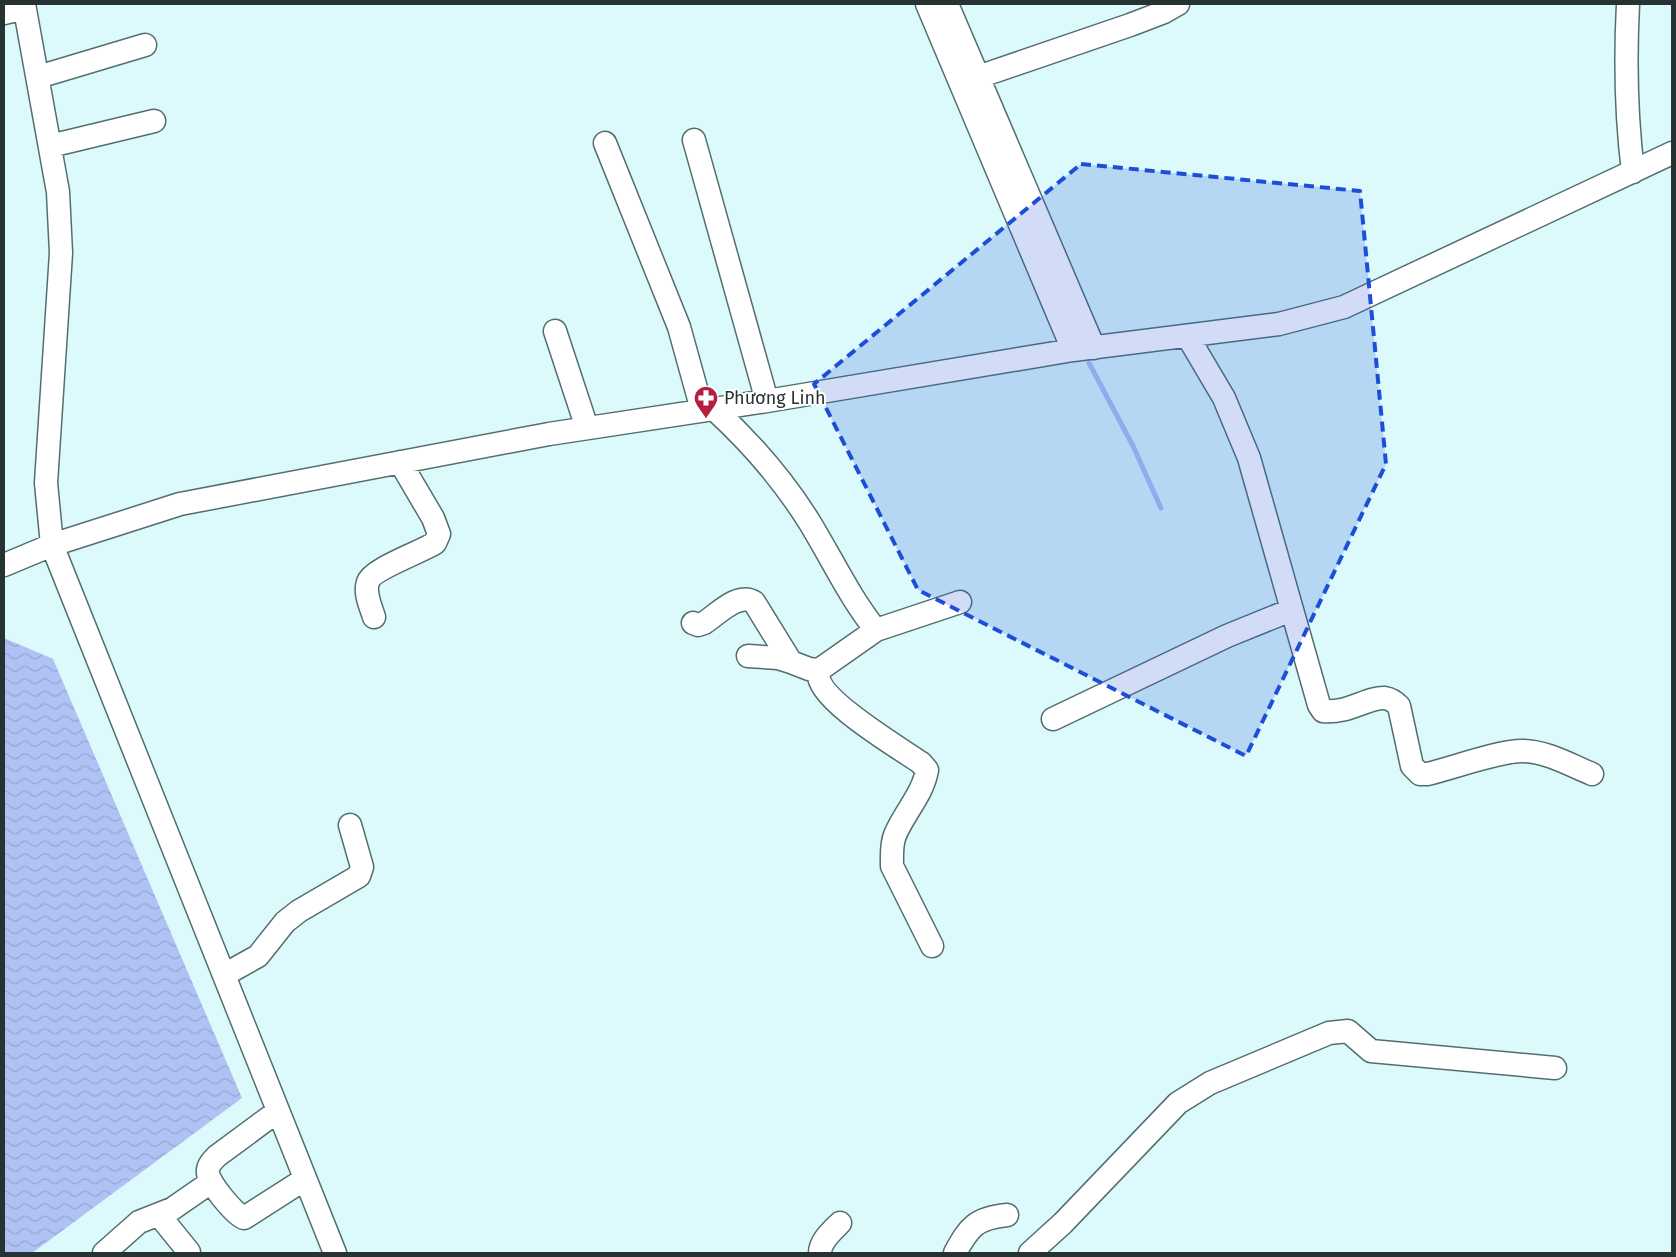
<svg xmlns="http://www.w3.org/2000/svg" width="1676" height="1257" font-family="'Fira Sans',sans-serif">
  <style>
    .water { fill: url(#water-waves) }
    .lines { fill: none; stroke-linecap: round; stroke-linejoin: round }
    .stream { stroke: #b0c1f4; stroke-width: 5 }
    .minor-casing { stroke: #546e6f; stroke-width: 25 }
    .minor { stroke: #fff; stroke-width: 22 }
    .marked { fill: #1d4ed8; fill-opacity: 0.2; stroke: #1d4ed8; stroke-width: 4; stroke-dasharray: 10 6; stroke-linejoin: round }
    .labels { text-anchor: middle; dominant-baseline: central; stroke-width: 4; stroke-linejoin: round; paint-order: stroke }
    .poi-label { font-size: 18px; fill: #273233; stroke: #fff; text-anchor: start }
  </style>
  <defs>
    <pattern id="water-waves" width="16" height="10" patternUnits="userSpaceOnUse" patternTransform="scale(1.25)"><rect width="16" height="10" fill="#b0c1f4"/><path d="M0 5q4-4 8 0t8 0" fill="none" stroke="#97a6d2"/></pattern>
  </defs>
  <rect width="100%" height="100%" fill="#dcf9fb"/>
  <!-- water -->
  <path class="water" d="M4 638 53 659 242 1098 32 1253H4Z"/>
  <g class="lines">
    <!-- stream -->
    <path class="stream" d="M1089 363 1133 446 1161 508"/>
    <defs>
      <path id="minor" d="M24 4 58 192 61 253 46 483 52 545 335 1253
        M927 4 1073 350
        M947 4 1094 348
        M1628 4C1625 61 1626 115 1633 172
        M4 13 24 8
        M38 77 145 45
        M978 77 1130 25 1164 12 1178 4
        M694 140 767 401
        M605 143 679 327 702 410
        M50 146 154 121
        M555 331 587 428
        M1188 337 1224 398 1249 458 1319 705 1323 711C1348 714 1367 697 1385 698 1391 699 1395 702 1399 706L1412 766 1420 774H1427C1453 768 1498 751 1522 751 1546 751 1570 765 1592 774
        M714 409C750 442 784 481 810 523 832 559 850 598 876 630
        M4 565 52 545 180 504 549 434 767 401 1073 350 1279 324 1344 307 1672 153
        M374 617C371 607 364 593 368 582 372 569 421 552 435 543L439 534 433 518 400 462
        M693 623 698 625 704 623C718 614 738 592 754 602L791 662 809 669 819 670
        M748 656 778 658 791 662
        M1053 719 1227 636 1291 610
        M932 946 892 866C892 856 891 845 895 835 904 813 923 794 927 770L921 763C900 748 811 697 819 670L876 630 960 602
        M224 975 258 956 285 922 299 911 359 876 362 867 350 825
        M278 1111 217 1156C213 1160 207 1166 208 1173 208 1182 235 1215 244 1218L305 1179
        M159 1215 189 1252
        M104 1253 139 1222 172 1209 211 1182
        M820 1253C820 1241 832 1231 840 1223
        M955 1253C969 1227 976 1218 1007 1215
        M1030 1253 1063 1223 1178 1103 1210 1083 1329 1033 1348 1031 1371 1051 1555 1068"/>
    </defs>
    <!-- minor casing -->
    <use href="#minor" class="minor-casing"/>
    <!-- minor -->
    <use href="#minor" class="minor"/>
  </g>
  <!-- marked area -->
  <path class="marked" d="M1081 164 1360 191 1386 464 1246 756 918 590 814 384Z"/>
  <!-- icons -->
  <defs>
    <symbol id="pharmacy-pin" viewBox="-11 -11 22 30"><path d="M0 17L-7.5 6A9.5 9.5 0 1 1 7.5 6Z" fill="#b32142" stroke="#fff"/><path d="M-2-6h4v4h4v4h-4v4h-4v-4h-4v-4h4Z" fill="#fff"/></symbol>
  </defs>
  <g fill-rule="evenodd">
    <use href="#pharmacy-pin" x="692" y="384" width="28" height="38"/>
  </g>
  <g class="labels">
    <!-- poi labels -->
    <g class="poi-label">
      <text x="724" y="398">Phương Linh</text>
    </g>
  </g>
  <!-- border -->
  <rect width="1676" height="1257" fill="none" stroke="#273233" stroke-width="10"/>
</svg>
